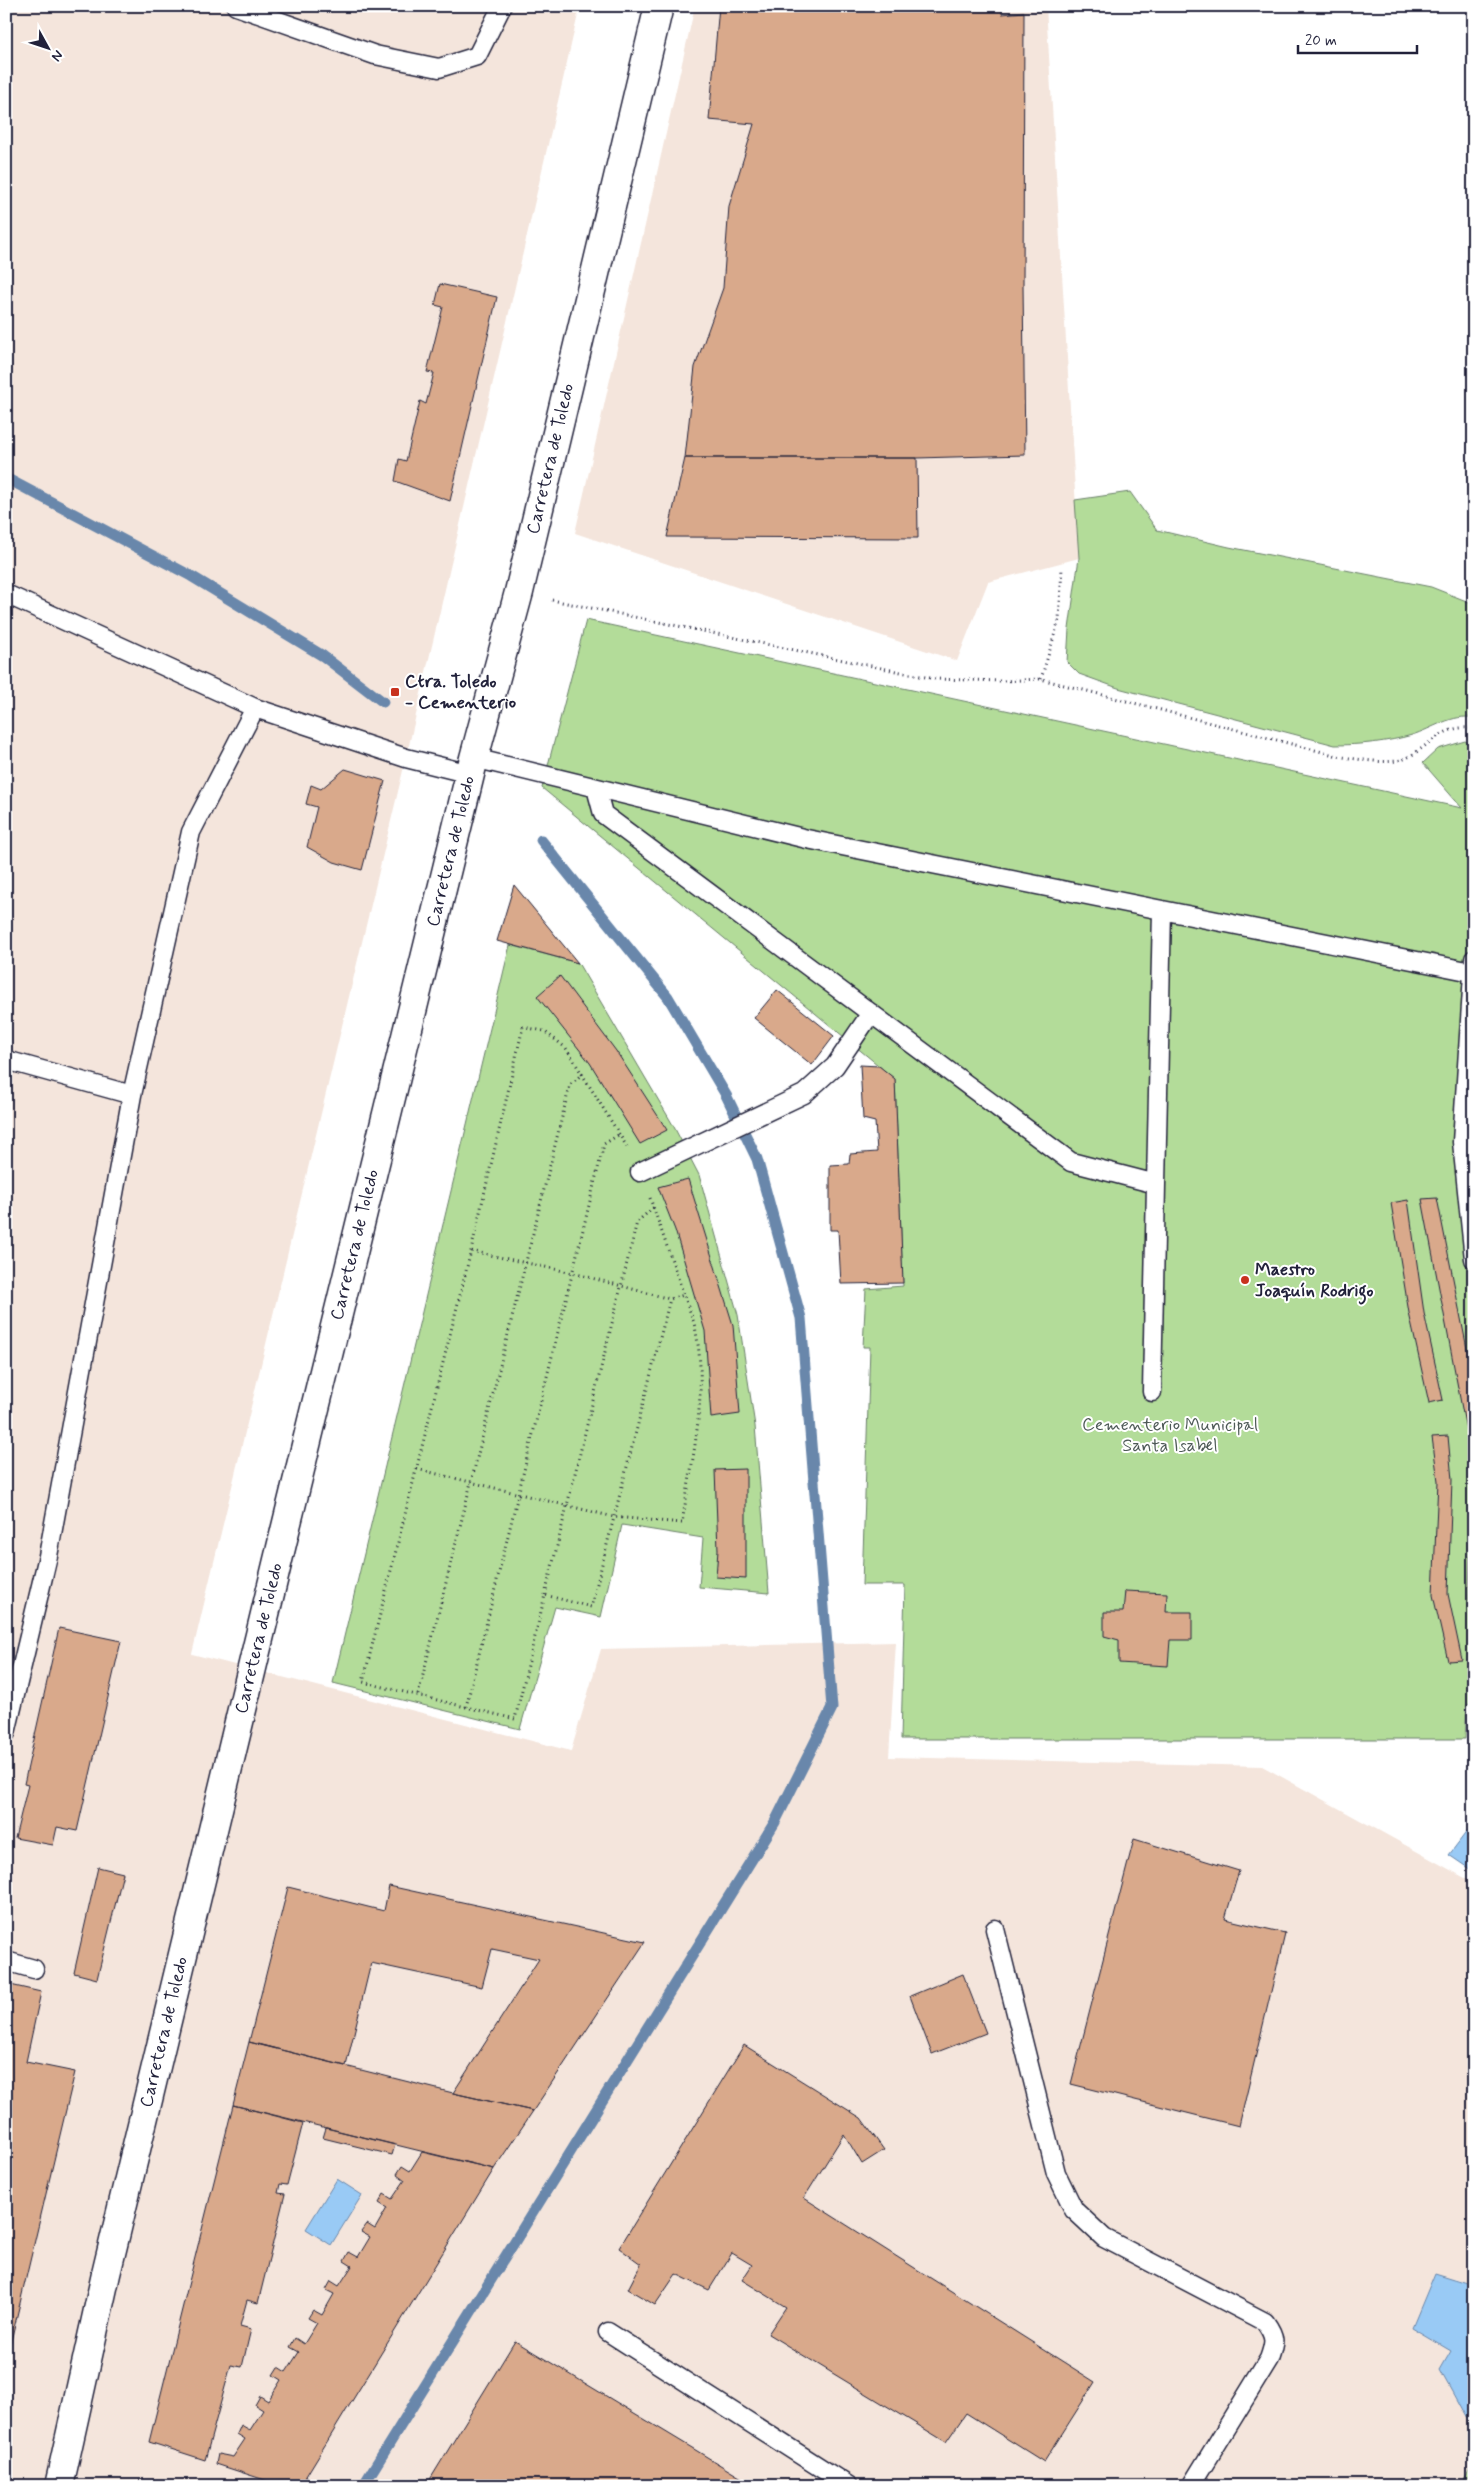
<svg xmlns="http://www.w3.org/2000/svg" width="1480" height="2492" font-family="Mynerve,sans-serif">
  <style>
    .built { fill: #f4e5dc }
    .green { fill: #b3dc99; stroke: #6a7f6a }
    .water { fill: #99caf5; stroke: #6987ab }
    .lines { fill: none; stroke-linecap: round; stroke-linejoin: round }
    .stream { stroke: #6987ab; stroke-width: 11 }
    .building { fill: #d9a98b; stroke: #22223b }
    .service-casing { stroke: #22223b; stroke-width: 21 }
    .tertiary-casing { stroke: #22223b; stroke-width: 31 }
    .path { stroke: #22223b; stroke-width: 3; stroke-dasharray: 1 4; stroke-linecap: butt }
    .service { stroke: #fff; stroke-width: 18 }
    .tertiary { stroke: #fff; stroke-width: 28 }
    .poi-dot { fill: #c8321e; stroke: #fff; stroke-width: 2 }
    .labels { text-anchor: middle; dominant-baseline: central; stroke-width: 4; stroke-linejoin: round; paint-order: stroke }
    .street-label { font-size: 18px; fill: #22223b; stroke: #fff }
    .poi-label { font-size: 18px; font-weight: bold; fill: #22223b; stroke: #fff; text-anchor: start }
    .park-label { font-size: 18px; fill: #4e5a57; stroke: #fff }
  </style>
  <rect width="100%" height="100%" fill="#fff"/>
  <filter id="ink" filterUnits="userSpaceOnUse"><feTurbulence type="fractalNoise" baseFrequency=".02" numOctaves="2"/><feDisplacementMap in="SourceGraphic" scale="10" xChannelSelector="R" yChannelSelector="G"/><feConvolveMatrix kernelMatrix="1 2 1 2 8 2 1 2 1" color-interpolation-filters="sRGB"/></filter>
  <g filter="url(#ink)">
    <!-- built -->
    <path class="built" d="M6 6H580L406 758 192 1654 571 1751 601 1649 896 1642 889 1757 1262 1766 1474 1883V2285L1454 2278 1451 2351 1441 2370 1474 2432V2459L1462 2486H6Z
      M695 6H1046L1079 558 988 582 957 661 575 533Z"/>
    <!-- green -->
    <path class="green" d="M1130 492 1157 530 1229 547 1431 587 1474 604V718C1453 713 1432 729 1412 735 1388 742 1359 745 1335 745L1118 688 1079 674 1067 662 1069 629 1079 558 1075 500Z
      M586 620 1462 808 1423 763 1438 749 1465 741 1474 745V1701L1467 1704 1465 1739H901L905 1585H862L870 1347H863L866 1289 903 1286 895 1079 542 788Z
      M510 945 578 963 673 1125 699 1175 738 1315 755 1426 769 1593 699 1587 703 1538 622 1525 601 1617 555 1607 520 1729 333 1683Z
      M1474 2459V2486H1462L1473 2462Z"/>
    <!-- water -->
    <path class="water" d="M1474 1822V1872L1449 1855Z
      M337 2179 362 2195 331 2245 306 2229Z
      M1435 2273 1474 2285V2432L1440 2370 1451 2351 1412 2328Z"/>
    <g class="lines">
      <!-- stream -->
      <path class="stream" d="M6 478 191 576 323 656 383 702
        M363 2486 775 1822 832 1708 801 1318 757 1159 726 1095 668 997 541 840"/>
    </g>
    <!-- building -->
    <path class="building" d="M719 6H1001L1002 14 1024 12 1023 285 1025 455 917 458H685L695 367 723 288 729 206 754 124 709 120Z
      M440 284 497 297 450 501 395 481 399 459 406 461 420 401 426 404 434 373 427 372 443 307 435 305Z
      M685 458H917L918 538 667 537Z
      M345 769 385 781 362 870 334 862 307 847 317 807 306 804 311 785 321 789Z
      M514 885 578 963 497 941Z
      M560 976 616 1051 667 1130 640 1144 590 1063 537 996Z
      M777 990 834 1036 812 1065 754 1018Z
      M860 1065 879 1066 895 1079 903 1283 841 1284 838 1230H830V1165L849 1164 850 1154 877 1152 875 1122 863 1119Z
      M688 1179 733 1325 740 1414 711 1418 705 1331 675 1230 658 1187Z
      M1437 1198 1474 1384V1626L1469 1599 1472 1461 1422 1199Z
      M1408 1200 1424 1313 1443 1400 1429 1403 1409 1313 1391 1203Z
      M1448 1436 1452 1480 1448 1594 1462 1660 1448 1661 1433 1595 1438 1481 1432 1437Z
      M746 1469V1579L716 1577 718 1550 715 1470Z
      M1125 1591 1167 1593 1166 1612H1192V1640H1170L1168 1666 1119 1663V1640L1104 1636V1612H1123Z
      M59 1628 121 1641 77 1831 57 1827 53 1845 15 1838 28 1785 24 1784Z
      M1134 1839 1239 1871 1225 1919 1285 1933 1239 2126 1071 2084Z
      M98 1867 123 1873 97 1979 74 1973Z
      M389 1886 645 1942 533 2111 453 2093 539 1959 492 1949 482 1987 371 1963 346 2066 249 2042 288 1887 384 1911Z
      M963 1974 986 2033 932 2054 910 1996Z
      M6 1984 41 1992 26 2062 75 2072 6 2362Z
      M249 2042 453 2093 533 2111 494 2169 233 2105Z
      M744 2045 861 2118 884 2150 862 2164 844 2134 804 2198 1095 2382 1044 2462 966 2413 946 2442 768 2334 786 2307 742 2280 752 2265 732 2253 709 2290 676 2274 655 2305 628 2289 641 2264 619 2248Z
      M233 2105 303 2123 287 2185 280 2184 278 2193 285 2194 258 2303 247 2300 240 2326 251 2329 242 2367 231 2365 205 2460 149 2442Z
      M326 2128 395 2145 392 2155 323 2138Z
      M422 2152 494 2169 300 2486H283L216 2464 218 2454 233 2457 245 2439 237 2434 241 2425 250 2430 263 2410 255 2405 260 2396 268 2401 281 2380 273 2375 278 2367 286 2372 299 2352 290 2347 295 2338 304 2344 317 2323 308 2318 313 2310 322 2315 334 2294 326 2290 331 2281 339 2286 352 2266 344 2261 349 2252 358 2257 370 2237 361 2232 367 2224 375 2229 387 2208 379 2203 384 2194 392 2199 405 2180 397 2174 402 2166 410 2171Z
      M515 2341 755 2486H426Z"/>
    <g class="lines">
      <defs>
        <path id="service" d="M236 6 375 55 439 68 477 56 502 6
          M6 594 255 708 406 758 470 774
          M474 758 807 839 1472 972
          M596 788 603 814 1071 1162 1156 1184 1162 911
          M1474 959 1462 1142 1474 1259
          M6 1060 132 1095
          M640 1172 804 1094 835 1066 871 1013
          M1152 1392 1156 1184
          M6 1733 48 1556 132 1095 191 832 255 708
          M995 1929 1056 2173 1074 2210 1104 2238 1265 2322C1276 2337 1275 2342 1269 2359L1191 2486
          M6 1961 34 1969
          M608 2332 849 2486"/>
        <g id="tertiary">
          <path id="s1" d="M59 2486 106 2274 285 1531 474 758 519 592 659 6"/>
        </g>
      </defs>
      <!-- service casing -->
      <use href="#service" class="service-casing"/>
      <!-- tertiary casing -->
      <use href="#tertiary" class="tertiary-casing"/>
      <!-- path -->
      <path class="path" d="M552 600 935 679 1002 681 1041 679 1342 757C1358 759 1389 765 1404 759 1429 748 1443 722 1474 729
        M1041 679 1059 620 1062 568
        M627 1147 566 1048 544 1031 523 1027 471 1251 363 1682 515 1719 545 1595 591 1607 670 1299
        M650 1198 684 1295
        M417 1469 614 1517 682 1523C692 1461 708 1394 696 1332 694 1320 688 1307 684 1295L670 1299 573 1273 471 1251
        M545 1595 637 1222 654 1207
        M418 1695 570 1085 583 1073
        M466 1707 604 1144 620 1134"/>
      <!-- service -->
      <use href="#service" class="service"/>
      <!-- tertiary -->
      <use href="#tertiary" class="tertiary"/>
    </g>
  </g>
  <!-- markers -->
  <g class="poi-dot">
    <rect x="390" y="687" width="10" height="10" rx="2.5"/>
    <circle cx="1245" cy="1280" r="5"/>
  </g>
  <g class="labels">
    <!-- street labels -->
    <g class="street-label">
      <text stroke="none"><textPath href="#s1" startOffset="2086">Carretera de Toledo</textPath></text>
      <text stroke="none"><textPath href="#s1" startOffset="1681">Carretera de Toledo</textPath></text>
      <text stroke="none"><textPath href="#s1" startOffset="1276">Carretera de Toledo</textPath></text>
      <text stroke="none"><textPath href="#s1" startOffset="871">Carretera de Toledo</textPath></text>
      <text stroke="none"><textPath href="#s1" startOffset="466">Carretera de Toledo</textPath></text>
    </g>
    <!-- poi labels -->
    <g class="poi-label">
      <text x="405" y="682">Ctra. Toledo<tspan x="405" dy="21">- Cementerio</tspan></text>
      <text x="1255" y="1270">Maestro<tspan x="1255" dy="21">Joaquín Rodrigo</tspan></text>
    </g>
    <!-- park labels -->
    <g class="park-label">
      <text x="1170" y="1425">Cementerio Municipal<tspan x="1170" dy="21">Santa Isabel</tspan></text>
    </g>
  </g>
  <!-- margin -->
  <rect width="1480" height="2492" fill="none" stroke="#fff" stroke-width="25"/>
  <rect x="12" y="12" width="1455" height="2467" fill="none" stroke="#22223b" stroke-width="2" filter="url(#ink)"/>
  <!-- north arrow -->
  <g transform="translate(48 48) rotate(130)" stroke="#ffffff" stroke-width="4" paint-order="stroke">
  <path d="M0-4L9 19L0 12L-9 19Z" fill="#22223b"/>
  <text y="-8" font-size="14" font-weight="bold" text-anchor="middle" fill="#22223b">N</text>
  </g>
  <!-- scale -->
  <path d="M1298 45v8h119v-8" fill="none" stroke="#22223b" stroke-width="2.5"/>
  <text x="1305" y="45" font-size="15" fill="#22223b" stroke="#ffffff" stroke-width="4" paint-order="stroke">20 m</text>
</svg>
